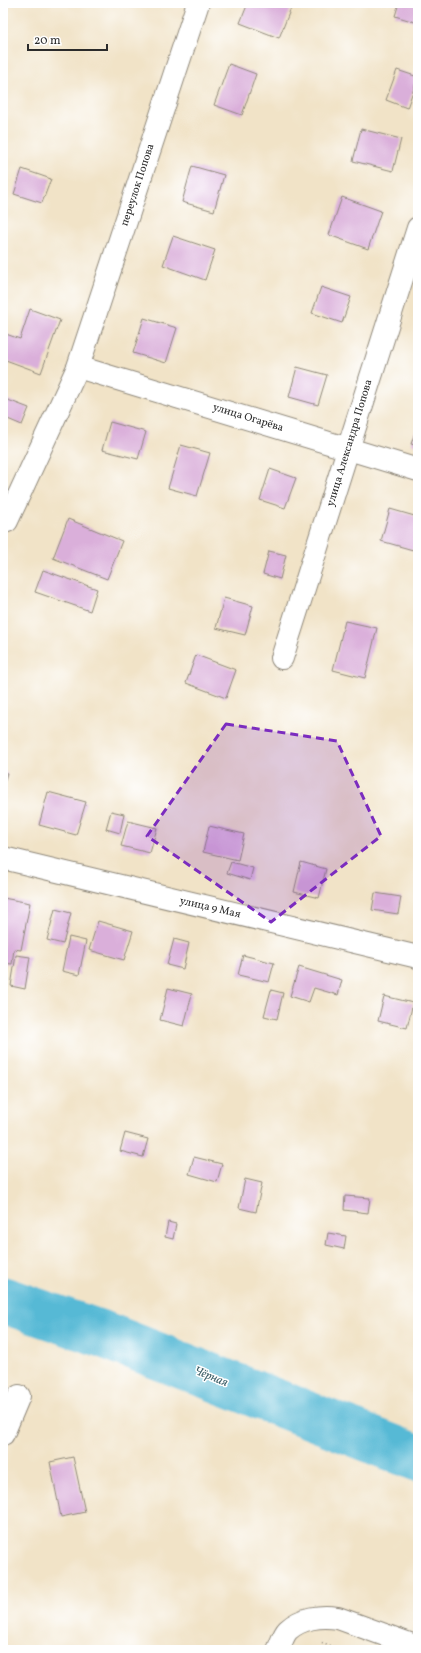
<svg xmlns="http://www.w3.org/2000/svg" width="421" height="1653" font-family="Vollkorn,serif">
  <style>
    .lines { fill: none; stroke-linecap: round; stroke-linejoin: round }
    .river { stroke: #57b9d5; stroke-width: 47 }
    .building { fill: #daafda }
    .minor-casing { stroke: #8e8779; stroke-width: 24 }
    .path { stroke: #8e8779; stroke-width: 2.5; stroke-dasharray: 1 3; stroke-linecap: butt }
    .minor { stroke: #fff; stroke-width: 22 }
    .marked { fill: #7b2cbf; fill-opacity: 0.2; stroke: #7b2cbf; stroke-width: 3; stroke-dasharray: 8 5; stroke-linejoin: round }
    .labels { text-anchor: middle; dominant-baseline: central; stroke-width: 3; stroke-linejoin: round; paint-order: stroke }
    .street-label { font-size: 11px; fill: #2b2b2b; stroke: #fff }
    .water-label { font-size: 12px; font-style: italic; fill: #3a5d66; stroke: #fff }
  </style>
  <rect width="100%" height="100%" fill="#fff"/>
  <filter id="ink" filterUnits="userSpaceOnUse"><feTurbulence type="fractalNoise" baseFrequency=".025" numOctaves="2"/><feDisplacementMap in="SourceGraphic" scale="8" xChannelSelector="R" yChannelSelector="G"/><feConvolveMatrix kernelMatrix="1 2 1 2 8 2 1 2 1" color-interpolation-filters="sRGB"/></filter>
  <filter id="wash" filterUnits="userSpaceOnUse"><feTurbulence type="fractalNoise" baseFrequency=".012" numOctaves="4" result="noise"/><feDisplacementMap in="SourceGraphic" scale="16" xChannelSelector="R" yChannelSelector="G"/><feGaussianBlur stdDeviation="0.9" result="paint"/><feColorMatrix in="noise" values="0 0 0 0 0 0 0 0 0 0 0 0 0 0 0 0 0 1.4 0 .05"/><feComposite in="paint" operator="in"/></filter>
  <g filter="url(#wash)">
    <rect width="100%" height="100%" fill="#f1e3c7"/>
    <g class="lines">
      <!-- river -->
      <path class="river" d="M3 1300 102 1334 418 1458"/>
    </g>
    <g id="blocks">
      <!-- building -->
      <path class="building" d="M248 3H293L279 38 240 23Z
        M399 3H418V23L395 16Z
        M229 64 256 74 242 115 214 105Z
        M397 70 418 77 407 108 386 100Z
        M361 129 401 139 393 171 353 161Z
        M192 166 224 175 214 211 182 202Z
        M22 169 51 179 42 203 14 194Z
        M342 197 381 211 368 249 329 235Z
        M173 236 215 250 205 280 163 265Z
        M321 287 351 297 342 323 312 313Z
        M30 309 60 320 41 373 3 359V333L20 339Z
        M144 318 177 328 166 363 133 353Z
        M297 367 327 375 318 405 289 397Z
        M8 400 29 408 22 425 3 417Z
        M110 422 146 432 138 459 102 450Z
        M418 424V446L411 444Z
        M181 445 210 453 197 496 168 488Z
        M270 469 296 478 285 508 260 500Z
        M390 509 418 517V533L413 550 381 541Z
        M68 519 122 541 107 579 53 558Z
        M269 551 286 555 280 579 263 574Z
        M43 570 97 589 90 611 35 592Z
        M224 598 253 606 245 635 216 628Z
        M345 621 377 628 365 678 333 670Z
        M196 655 236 670 226 698 186 683Z
        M3 772 7 773 3 787Z
        M48 792 86 802 76 835 39 825Z
        M111 811 124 814 120 833 106 829Z
        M128 821 157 828 150 853 121 846Z
        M209 826 244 834 238 860 203 852Z
        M231 862 253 868 250 880 227 873Z
        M301 862 326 869 319 898 294 892Z
        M375 893 401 897 398 914 372 910Z
        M3 898 30 903 21 950 14 949 12 964 3 963Z
        M55 909 71 913 63 944 47 940Z
        M98 921 133 931 124 960 89 950Z
        M69 937 86 941 79 975 62 971Z
        M174 939 189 943 183 969 167 965Z
        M16 955 30 957 25 989 11 986Z
        M243 955 274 963 269 982 238 975Z
        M299 967 342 980 338 995 314 988 309 1002 290 996Z
        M168 988 192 994 184 1026 160 1020Z
        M271 990 283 993 277 1019 264 1016Z
        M384 996 413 1003 407 1028 378 1021Z
        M125 1133 148 1139 143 1157 120 1151Z
        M194 1157 222 1164 217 1182 189 1174Z
        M245 1179 262 1183 256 1212 239 1208Z
        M345 1196 370 1198 368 1213 344 1210Z
        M168 1222 176 1224 173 1239 165 1237Z
        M328 1233 346 1236 344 1249 326 1245Z
        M73 1457 85 1512 61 1517 50 1462Z"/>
    </g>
  </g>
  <g filter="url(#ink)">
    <use href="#blocks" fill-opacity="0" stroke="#8e8779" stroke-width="1"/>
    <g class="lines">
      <defs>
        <path id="minor" d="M78 367 418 470
          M3 522 7 521 78 367 198 3
          M282 658 418 228
          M3 858 418 957
          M3 1434 19 1396
          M278 1650C281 1644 283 1635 288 1630 301 1618 321 1615 338 1618L418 1647"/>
      </defs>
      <!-- minor casing -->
      <use href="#minor" class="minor-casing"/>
      <!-- path -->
      <path class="path" d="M322 1643 342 1650"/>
      <!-- minor -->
      <use href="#minor" class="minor"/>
    </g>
  </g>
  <!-- marked area -->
  <path class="marked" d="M226 724 337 741 381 836 271 922 147 836Z"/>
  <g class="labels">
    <!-- street labels -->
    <g class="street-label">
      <text transform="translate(138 185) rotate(-72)">переулок Попова</text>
      <text transform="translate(248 418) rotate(17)">улица Огарёва</text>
      <text transform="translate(350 443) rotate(-73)">улица Александра Попова</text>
      <text transform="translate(210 908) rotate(13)">улица 9 Мая</text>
    </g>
    <!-- water labels -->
    <g class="water-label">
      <text transform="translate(211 1377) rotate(22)">Чёрная</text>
    </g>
  </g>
  <!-- margin -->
  <rect width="421" height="1653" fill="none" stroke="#fff" stroke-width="16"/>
  <!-- scale -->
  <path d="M28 44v6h79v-6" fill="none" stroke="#2b2b2b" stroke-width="2"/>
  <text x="34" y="44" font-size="12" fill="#2b2b2b" stroke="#ffffff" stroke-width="3" paint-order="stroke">20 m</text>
</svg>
